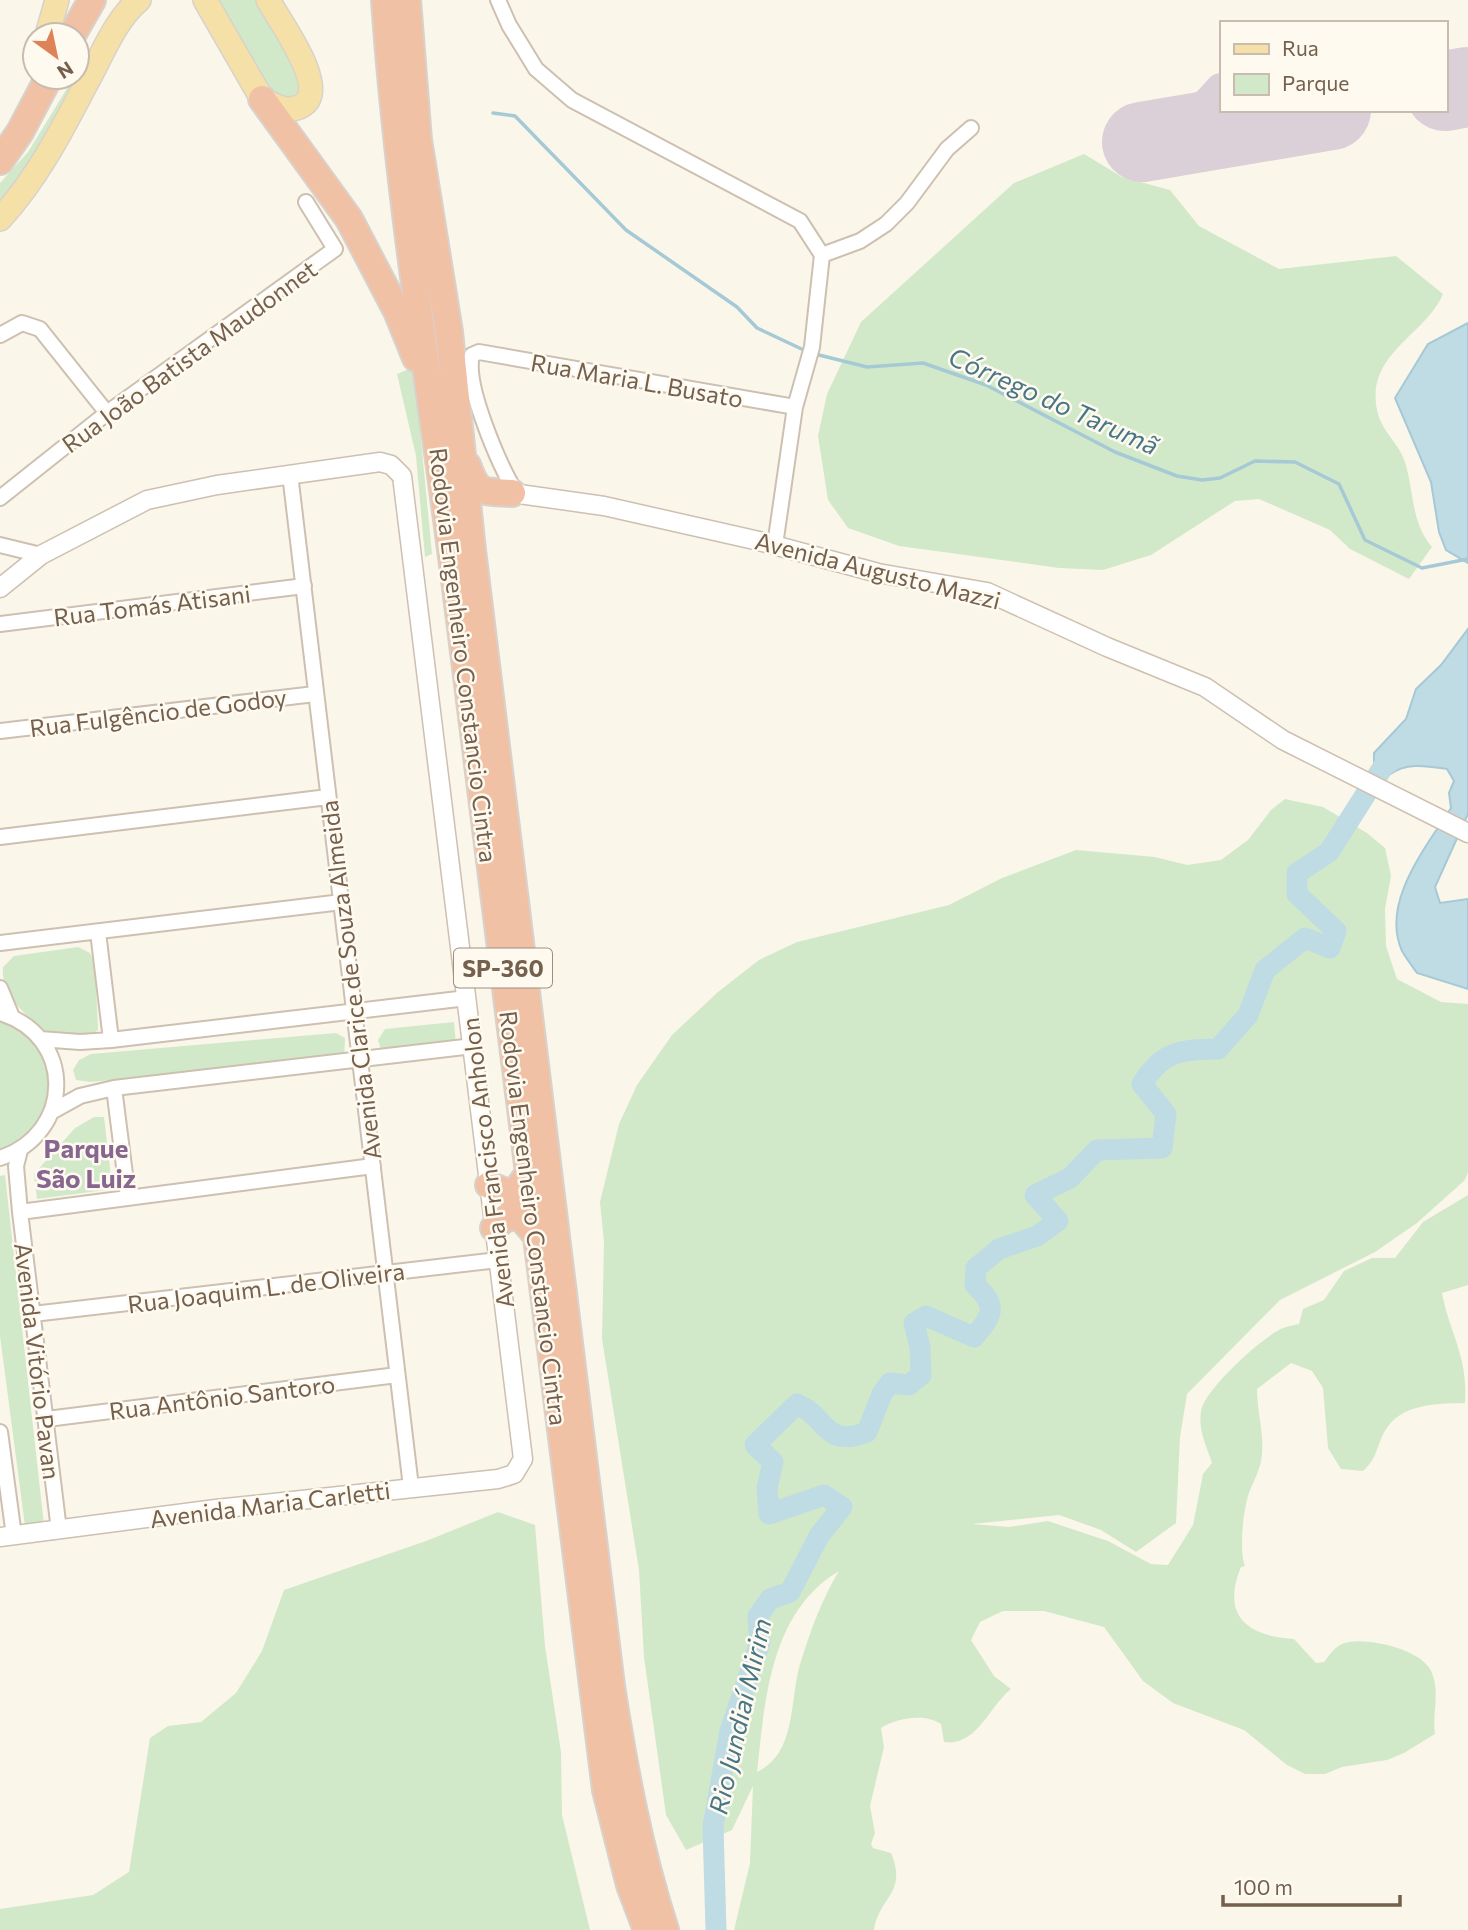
<svg xmlns="http://www.w3.org/2000/svg" width="1468" height="1930" font-family="Commissioner,sans-serif">
  <style>
    .green { fill: #d2e9c9; fill-rule: evenodd }
    .water { fill: #bfdbe4; stroke: #a6c9d6; stroke-width: 2 }
    .lines { fill: none; stroke-linecap: round; stroke-linejoin: round }
    .stream { stroke: #a6c9d6; stroke-width: 3.5 }
    .river { stroke: #bfdbe4; stroke-width: 21 }
    .taxiway { stroke: #dbcfd8; stroke-width: 32 }
    .runway { stroke: #dbcfd8; stroke-width: 80 }
    .minor-casing { stroke: #cdc0b0; stroke-width: 18 }
    .tertiary-casing { stroke: #cdc0b0; stroke-width: 21 }
    .primary-casing { stroke: #d8d2cd; stroke-width: 26 }
    .motorway-casing { stroke: #d8d2cd; stroke-width: 30 }
    .minor { stroke: #fff; stroke-width: 14 }
    .tertiary { stroke: #fff; stroke-width: 18 }
    .primary { stroke: #f5e0a7; stroke-width: 23 }
    .motorway { stroke: #f1c1a5; stroke-width: 26 }
    .labels { text-anchor: middle; dominant-baseline: central; stroke-width: 5; stroke-linejoin: round; paint-order: stroke }
    .shield { fill: #fefaf0; stroke: #9e8e7f; stroke-width: 2 }
    .shield-label { font-size: 23px; font-weight: bold; fill: #75604e }
    .street-label { font-size: 24px; fill: #75604e; stroke: #fefaf0 }
    .water-label { font-size: 26px; font-style: italic; fill: #497686; stroke: #fefaf0 }
    .neighbourhood-label { font-size: 26px; font-weight: bold; fill: #876690; stroke: #fefaf0 }
  </style>
  <rect width="100%" height="100%" fill="#fbf6ea"/>
  <!-- green -->
  <path class="green" d="M120 0H129L44 148 0 208V183L28 152 74 77H77V71Z
    M215 0H255L301 76 303 91 288 102 274 96Z
    M1084 154 1122 177 1170 190 1199 226 1279 269 1396 256 1443 294C1425 336 1366 353 1377 410 1381 431 1399 443 1405 462 1414 491 1411 523 1432 547L1409 579 1350 549 1330 530 1259 499 1235 501 1151 555 1103 570 1059 568 899 546 848 528 828 500 818 436 827 394 861 322 1014 183Z
    M414 367 432 554 425 557 416 456 397 374Z
    M1285 799 1323 807 1367 833 1385 848 1391 876 1385 909 1386 946 1397 979 1441 1002 1468 1004V1172L1465 1180 1417 1223 1375 1252 1280 1300 1187 1394 1180 1437 1176 1523 1136 1552 1101 1530 1059 1515 972 1524 1009 1527 1048 1521 1108 1541 1151 1564 1168 1565 1193 1525 1203 1474 1212 1463C1206 1445 1198 1430 1201 1411 1204 1390 1263 1336 1283 1328 1288 1326 1294 1325 1299 1324L1303 1309 1324 1300 1344 1271 1372 1258H1395L1423 1222 1468 1195V1285L1442 1293C1450 1335 1468 1355 1465 1403 1433 1404 1395 1403 1381 1439 1375 1454 1375 1460 1363 1471L1341 1469 1328 1448 1323 1388 1312 1371 1291 1363 1257 1389C1257 1412 1264 1431 1262 1454 1261 1470 1253 1481 1248 1496 1243 1513 1239 1550 1245 1566L1241 1567C1221 1616 1247 1636 1294 1639L1316 1663 1324 1662C1331 1653 1336 1644 1349 1642 1371 1638 1424 1650 1432 1673 1440 1693 1432 1714 1435 1734L1404 1753 1387 1760 1342 1767 1325 1774H1305L1287 1765 1244 1730 1173 1703 1143 1681 1104 1627 1044 1611H1003L980 1622 971 1640 994 1676 1011 1689C989 1706 977 1747 944 1742L941 1724C924 1713 897 1718 881 1728L884 1747 870 1806 875 1833 871 1844 873 1848 891 1853C908 1893 879 1897 874 1930H734L750 1863 753 1786 732 1830 686 1850 666 1815 644 1657 639 1570 602 1339 604 1242 600 1202 619 1124 637 1085 672 1035 718 992 759 960 797 942 949 905 1002 878 1076 850 1155 857 1187 865 1221 860 1248 840 1271 810ZM839 1571C822 1599 811 1629 801 1661 789 1697 798 1753 757 1772 765 1701 770 1612 839 1571Z
    M78 947 90 953 95 963 98 1030 90 1035 51 1037C31 1018 0 998 3 967L14 956Z
    M0 1022C45 1036 66 1086 40 1127 33 1139 11 1148 0 1156Z
    M454 1022 456 1045 382 1053 378 1040 385 1029Z
    M336 1033 345 1038 344 1060 90 1082 76 1080 73 1070 79 1060 91 1054Z
    M94 1117H104L112 1185 106 1190 37 1199 34 1174 75 1128Z
    M5 1175 44 1525 25 1526 0 1336V1176Z
    M498 1512 535 1525 545 1646 561 1752 562 1815 590 1930H0V1909L93 1895 129 1872 150 1738 168 1726 201 1722 236 1693 262 1651 284 1590 426 1541Z"/>
  <!-- water -->
  <path class="water" d="M1468 323V563L1446 550 1439 532 1431 482 1395 398 1428 344Z
    M1468 629V814L1435 887 1440 903 1468 899V989L1417 973C1412 966 1406 958 1402 951 1380 902 1427 846 1451 808L1449 793 1454 781 1447 769C1427 766 1406 762 1389 775L1374 762V753L1406 719 1416 689 1441 665Z"/>
  <g class="lines">
    <!-- stream -->
    <path class="stream" d="M493 113 515 116 626 230 737 307 757 328 808 352
      M815 354 867 367 923 363 986 385 1115 452 1177 476 1202 480 1220 478 1255 461 1295 462 1339 484 1365 540 1422 568 1468 559"/>
    <!-- river -->
    <path class="river" d="M716 1930 713 1826 730 1731 760 1642 758 1616 770 1599 790 1592 819 1536 842 1507 824 1495 769 1514 767 1488 773 1462 755 1445 797 1404C828 1417 824 1449 867 1432L882 1394 890 1383 909 1385 921 1375 920 1347 914 1323 926 1316 974 1337C993 1315 998 1306 975 1285L976 1268 999 1249 1037 1236 1058 1221 1035 1195 1070 1178 1097 1150 1162 1148 1166 1114 1142 1084C1163 1050 1181 1050 1218 1049L1248 1015 1265 970 1305 938 1330 948 1336 931 1297 894V873L1329 852 1383 767 1403 751"/>
    <!-- taxiway -->
    <path class="taxiway" d="M1304 110 1310 114
      M1179 135 1221 89"/>
    <!-- runway -->
    <path class="runway" d="M1445 91 1468 87
      M1142 142 1331 110"/>
    <defs>
      <path id="minor" d="M498 0 509 25 536 69 572 100 800 221 822 255 812 347 795 407 775 545
        M822 255 860 241 886 224 907 203 947 149 971 128
        M0 335 22 323 40 329 107 413
        M290 474 411 1487
        M517 494C500 467 464 385 472 355L479 352 795 407
        M0 498 107 413 335 249 306 202
        M0 545 41 555
        M0 624 304 586
        M0 731 315 694
        M0 837 328 797
        M98 932 111 1040
        M0 943 342 902
        M0 988 12 1017
        M0 1013C76 1036 74 1134 0 1158
        M40 1039 80 1042 111 1040 467 998
        M114 1088 128 1198
        M51 1112 80 1096 114 1088 473 1046
        M20 1150 16 1166 20 1212 59 1530
        M20 1212 373 1166
        M33 1314 498 1260
        M47 1419 397 1375
        M0 1432 14 1536"/>
      <path id="tertiary" d="M512 493 604 506 759 541 878 573 987 592 1107 647 1205 687 1283 740 1468 833
        M0 588 41 555 147 500 217 485 380 462 391 465 402 476 523 1459 514 1474 498 1479 216 1509 0 1537"/>
      <path id="primary" d="M205 0 262 99C275 106 289 114 303 105 329 87 280 22 268 0
        M47 35 57 0
        M0 219C37 179 62 130 87 82 102 55 115 20 139 0"/>
      <path id="motorway" d="M385 0C399 205 434 408 459 612 508 1004 557 1397 606 1790L630 1885 647 1930
        M407 0 418 140 449 332 472 550 611 1686C624 1769 639 1850 665 1930
        M72 35 92 0
        M262 99 349 219 397 311 416 358
        M0 161 20 132 49 77
        M467 465C478 495 481 491 512 493
        M489 1185 510 1194 517 1190 529 1173
        M494 1228 505 1218 520 1216 537 1236"/>
    </defs>
    <!-- minor casing -->
    <use href="#minor" class="minor-casing"/>
    <!-- tertiary casing -->
    <use href="#tertiary" class="tertiary-casing"/>
    <!-- primary casing -->
    <use href="#primary" class="primary-casing"/>
    <!-- motorway casing -->
    <use href="#motorway" class="motorway-casing"/>
    <!-- minor -->
    <use href="#minor" class="minor"/>
    <!-- tertiary -->
    <use href="#tertiary" class="tertiary"/>
    <!-- primary -->
    <use href="#primary" class="primary"/>
    <!-- motorway -->
    <use href="#motorway" class="motorway"/>
  </g>
  <g class="labels">
    <!-- shield labels -->
    <rect class="shield" x="454" y="948.5" width="98" height="39" rx="5"/>
    <g class="shield-label">
      <text x="503" y="968">SP-360</text>
    </g>
    <!-- street labels -->
    <g class="street-label">
      <text transform="translate(189 356) rotate(-36)">Rua João Batista Maudonnet</text>
      <text transform="translate(637 380) rotate(10)">Rua Maria L. Busato</text>
      <text transform="translate(878 570) rotate(14)">Avenida Augusto Mazzi</text>
      <text transform="translate(152 605) rotate(-7)">Rua Tomás Atisani</text>
      <text transform="translate(464 655) rotate(83)">Rodovia Engenheiro Constancio Cintra</text>
      <text transform="translate(158 712) rotate(-7)">Rua Fulgêncio de Godoy</text>
      <text transform="translate(350 980) rotate(-97)">Avenida Clarice de Souza Almeida</text>
      <text transform="translate(487 1163) rotate(-97)">Avenida Francisco Anholon</text>
      <text transform="translate(534 1218) rotate(83)">Rodovia Engenheiro Constancio Cintra</text>
      <text transform="translate(266 1287) rotate(-7)">Rua Joaquim L. de Oliveira</text>
      <text transform="translate(38 1361) rotate(83)">Avenida Vitório Pavan</text>
      <text transform="translate(222 1397) rotate(-7)">Rua Antônio Santoro</text>
      <text transform="translate(270 1504) rotate(-7)">Avenida Maria Carletti</text>
    </g>
    <!-- water labels -->
    <g class="water-label">
      <text transform="translate(1054 400) rotate(24)">Córrego do Tarumã</text>
      <text transform="translate(739 1716) rotate(-77)">Rio Jundiaí Mirim</text>
    </g>
    <!-- neighbourhood labels -->
    <g class="neighbourhood-label">
      <text x="86" y="1147">Parque<tspan x="86" dy="30">São Luiz</tspan></text>
    </g>
  </g>
  <!-- legend -->
  <rect x="1220" y="21" width="228" height="91" fill="#fefaf0" stroke="#c7bcaf" stroke-width="2"/>
  <rect x="1234" y="44" width="35" height="10" fill="#f5e0a7" stroke="#c7bcaf" stroke-width="2"/>
  <text x="1282" y="56" font-size="21" fill="#75604e">Rua</text>
  <rect x="1234" y="74" width="35" height="21" fill="#d2e9c9" stroke="#c7bcaf" stroke-width="2"/>
  <text x="1282" y="91" font-size="21" fill="#75604e">Parque</text>
  <!-- north arrow -->
  <g transform="translate(56 56) rotate(147)"><circle r="33" fill="#fefaf0" stroke="#c7bcaf" stroke-width="2"/>
  <path d="M0-5L12 26L0 18L-12 26Z" fill="#dd8357"/>
  <text y="-10" font-size="19" font-weight="bold" text-anchor="middle" fill="#75604e">N</text>
  </g>
  <!-- scale -->
  <path d="M1223 1895v10h177v-10" fill="none" stroke="#75604e" stroke-width="3.5"/>
  <text x="1234" y="1895" font-size="21" fill="#75604e" stroke="#fefaf0" stroke-width="5" paint-order="stroke">100 m</text>
</svg>
